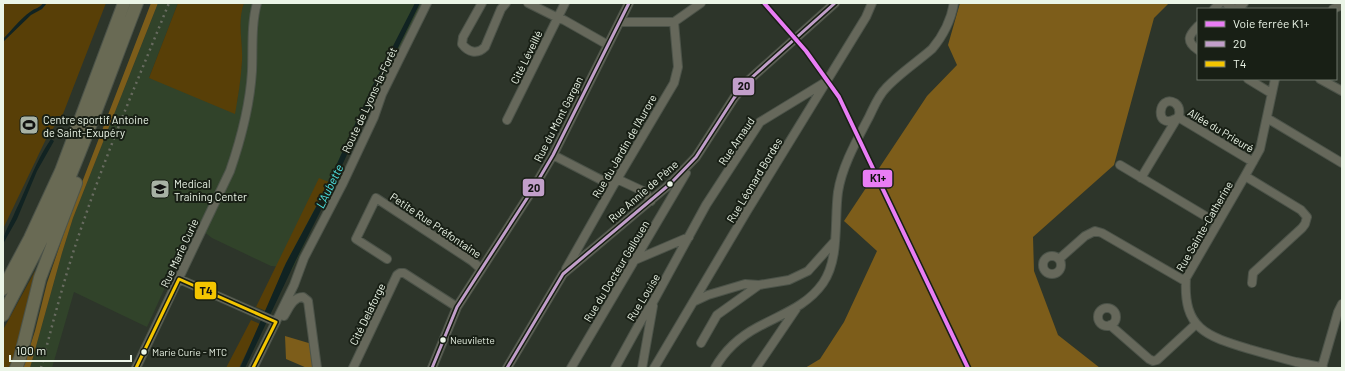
<svg xmlns="http://www.w3.org/2000/svg" width="1345" height="371" font-family="Barlow,sans-serif">
  <style>
    .built { fill: #31432a }
    .green { fill: #583f07 }
    .forest { fill: #7d5d1a }
    .water { fill: #112322 }
    .lines { fill: none; stroke-linecap: round; stroke-linejoin: round }
    .minor-casing { stroke: #4c5349; stroke-width: 10 }
    .highway-casing { stroke: #4c5349; stroke-width: 14 }
    .minor { stroke: #66685b; stroke-width: 8 }
    .highway { stroke: #696a54; stroke-width: 12 }
    .rail { stroke: #686b60; stroke-width: 2.5; stroke-dasharray: 2 4; stroke-linecap: butt }
    .bus-1-casing { stroke: #181f15; stroke-width: 6 }
    .bus-2-casing { stroke: #181f15; stroke-width: 6 }
    .bus-1 { stroke: #c29fca; stroke-width: 3 }
    .bus-2 { stroke: #f4c500; stroke-width: 3 }
    .rail-1-casing { stroke: #181f15; stroke-width: 7 }
    .rail-1 { stroke: #e97df5; stroke-width: 4 }
    .bus-dot { fill: #ebf5e7; stroke: #181f15; stroke-width: 1.5 }
    .labels { text-anchor: middle; dominant-baseline: central; stroke-width: 4; stroke-linejoin: round; paint-order: stroke }
    .bus-label { font-size: 10px; fill: #ebf5e7; stroke: #181f15; text-anchor: start }
    .street-label { font-size: 11px; fill: #ebf5e7; stroke: #181f15 }
    .poi-label { font-size: 11px; fill: #ebf5e7; stroke: #181f15; text-anchor: start }
    .water-label { font-size: 12px; font-style: italic; fill: #4de3e4; stroke: #181f15 }
    .line-badge { stroke: #181f15; stroke-width: 1.5 }
    .pale-badge-label { font-size: 11px; text-anchor: middle; font-weight: bold; fill: #111 }
  </style>
  <rect width="100%" height="100%" fill="#2d352a"/>
  <!-- built -->
  <path class="built" d="M158 3H178L149 78 237 102 242 61 240 14 244 3H422L344 160 292 270 284 267 271 266 212 238 194 224 147 327 74 292 52 368H30L62 253 73 218Z"/>
  <!-- green -->
  <path class="green" d="M3 3H106L63 114 47 137 3 229Z
    M178 3H244C237 22 243 42 242 61 241 79 238 97 235 114L149 78Z
    M319 178 329 182 284 267 266 311 256 307Z
    M35 271H37L12 368H3V330Z
    M251 320 260 324 239 368H226Z"/>
  <!-- forest -->
  <path class="forest" d="M151 3H158L73 218 62 253 30 368H23L35 331 47 283 76 198Z
    M960 3H1169L1154 18 1114 165 1033 237 1034 271 1058 335 1100 368H805L820 359 844 322 877 251 844 221 927 96 957 65 948 45Z
    M285 336 312 344 315 368H307L286 359Z"/>
  <!-- water -->
  <path class="water" d="M43 3H47L42 9 31 15 3 42V39C12 30 20 19 30 12 35 8 40 8 43 3Z
    M415 3H420L370 105 326 200 296 260 245 368H240L286 263 323 194 373 85Z
    M51 139 54 141 37 171 17 219 3 244C3 232 11 223 15 212 27 188 35 162 51 139Z"/>
  <g class="lines">
    <defs>
      <path id="minor" d="M482 3 463 37 462 44C468 52 477 55 485 47L501 9 506 3
        M528 3 558 18 564 20 608 45
        M1226 3C1231 10 1239 10 1244 3
        M1214 9 1220 3
        M1333 9 1342 5
        M620 22H674L701 3
        M1198 26C1189 35 1185 41 1198 50
        M1248 79 1271 93
        M1275 79 1260 149 1245 176 1186 278C1183 329 1206 336 1249 349 1264 353 1280 358 1296 362 1305 364 1314 365 1323 368
        M1320 79 1342 91
        M1178 117 1253 162
        M1267 118 1342 163
        M507 120 565 3
        M553 155 613 186
        M1120 165 1217 223
        M1245 176 1301 210 1307 217 1305 224 1302 228 1253 273 1252 283
        M1141 178 1179 115C1180 110 1179 106 1175 103 1158 93 1154 130 1175 119
        M617 179 645 192 651 201
        M1043 265a9 9 0 1 1 18 0a9 9 0 1 1-18 0Z
        M387 259 356 239 376 198 472 261 481 269
        M1059 259 1085 236 1095 231 1102 233 1185 281
        M635 260 689 237
        M566 269 613 186 674 83 678 67 674 22
        M179 279 276 322
        M693 302 708 295 745 284 759 285
        M1098 317a9 9 0 1 1 18 0a9 9 0 1 1-18 0Z
        M284 316C289 308 293 297 303 297L308 301 317 368
        M1110 325 1149 359 1153 361 1157 360 1196 324
        M701 343 717 315 759 285 789 280 808 271 834 242
        M1322 367 1338 312 1342 304
        M136 368 230 171C241 139 250 105 252 71 253 48 251 25 257 3
        M253 368 294 285 304 258 342 185 374 117 382 94 427 3
        M353 368 397 275 400 273H404L457 307
        M432 368 457 307 533 189 553 155 629 3
        M507 368 563 274 670 184 696 157 734 98 749 80 835 3
        M571 368 686 173
        M615 368 642 319 653 302 706 205 760 122 824 83
        M642 368 653 306
        M654 368 747 211 866 17 872 3
        M715 368C725 350 741 336 758 327 782 314 807 306 823 283 840 258 834 221 838 192 842 166 857 140 869 117 874 107 878 96 886 88 899 74 917 62 932 49 943 36 951 20 954 3
        M756 368 796 309"/>
      <path id="highway" d="M3 289 30 238 61 171 124 3
        M3 315C19 283 37 251 52 218 84 147 109 75 137 3
        M16 368 20 358 40 278 76 183"/>
    </defs>
    <!-- minor casing -->
    <use href="#minor" class="minor-casing"/>
    <!-- highway casing -->
    <use href="#highway" class="highway-casing"/>
    <!-- minor -->
    <use href="#minor" class="minor"/>
    <!-- highway -->
    <use href="#highway" class="highway"/>
    <!-- rail -->
    <path class="rail" d="M41 368C54 318 67 268 84 220 109 146 140 75 169 3"/>
    <defs>
      <path id="bus-1" d="M432 368 457 307 533 189 553 155 629 3
        M507 368 563 274 670 184 696 157 734 98 749 80 835 3"/>
      <path id="bus-2" d="M136 368 179 279 276 322 253 368"/>
    </defs>
    <!-- bus-1 casing -->
    <use href="#bus-1" class="bus-1-casing"/>
    <!-- bus-2 casing -->
    <use href="#bus-2" class="bus-2-casing"/>
    <!-- bus-1 -->
    <use href="#bus-1" class="bus-1"/>
    <!-- bus-2 -->
    <use href="#bus-2" class="bus-2"/>
    <defs>
      <path id="rail-1" d="M764 3 806 51 839 97 968 368"/>
    </defs>
    <!-- rail-1 casing -->
    <use href="#rail-1" class="rail-1-casing"/>
    <!-- rail-1 -->
    <use href="#rail-1" class="rail-1"/>
  </g>
  <!-- icons -->
  <defs>
    <symbol id="stadium-square" viewBox="-11 -11 22 22"><rect x="-9" y="-9" width="18" height="18" rx="4" fill="#a8b2a5" stroke="#181f15"/><path d="M0-5a6.5 5 0 1 0 0 10a6.5 5 0 1 0 0-10ZM-3.5-1.8h7v3.6h-7Z" fill="#111"/></symbol>
    <symbol id="university-square" viewBox="-11 -11 22 22"><rect x="-9" y="-9" width="18" height="18" rx="4" fill="#a8b2a5" stroke="#181f15"/><path d="M0-5L7-2L0 1L-7-2ZM-4 1L0 2.5L4 1V4Q0 6-4 4Z" fill="#111"/></symbol>
  </defs>
  <g fill-rule="evenodd">
    <use href="#stadium-square" x="18" y="114" width="22" height="22"/>
    <use href="#university-square" x="149" y="178" width="22" height="22"/>
  </g>
  <!-- markers -->
  <g class="bus-dot">
    <circle cx="670" cy="184" r="3.5"/>
    <circle cx="443" cy="340" r="3.5"/>
    <circle cx="144" cy="352" r="3.5"/>
  </g>
  <g class="labels">
    <!-- bus labels -->
    <g class="bus-label">
      <text x="450" y="340">Neuvilette</text>
      <text x="152" y="352">Marie Curie - MTC</text>
    </g>
    <!-- street labels -->
    <g class="street-label">
      <text transform="translate(526 57) rotate(-64)">Cité Léveillé</text>
      <text transform="translate(369 100) rotate(-65)">Route de Lyons-la-Forêt</text>
      <text transform="translate(558 119) rotate(-63)">Rue du Mont Gargan</text>
      <text transform="translate(1221 130) rotate(31)">Allée du Prieuré</text>
      <text transform="translate(736 141) rotate(-56)">Rue Arnaud</text>
      <text transform="translate(624 146) rotate(-60)">Rue du Jardin de l'Aurore</text>
      <text transform="translate(754 180) rotate(-59)">Rue Léonard Bordes</text>
      <text transform="translate(643 191) rotate(-41)">Rue Annie de Pène</text>
      <text transform="translate(436 225) rotate(34)">Petite Rue Préfontaine</text>
      <text transform="translate(1204 226) rotate(-60)">Rue Sainte-Catherine</text>
      <text transform="translate(179 253) rotate(-65)">Rue Marie Curie</text>
      <text transform="translate(616 271) rotate(-59)">Rue du Docteur Gallouen</text>
      <text transform="translate(643 297) rotate(-59)">Rue Louise</text>
      <text transform="translate(367 314) rotate(-64)">Cité Delaforge</text>
    </g>
    <!-- poi labels -->
    <g class="poi-label">
      <text x="43" y="119">Centre sportif Antoine<tspan x="43" dy="13">de Saint-Exupéry</tspan></text>
      <text x="174" y="183">Medical<tspan x="174" dy="13">Training Center</tspan></text>
    </g>
    <!-- water labels -->
    <g class="water-label">
      <text transform="translate(329 186) rotate(-64)">L'Aubette</text>
    </g>
  </g>
  <g class="line-badge">
    <rect x="732" y="77" width="23" height="19" rx="4" fill="#c29fca"/>
    <rect x="862" y="169" width="31" height="19" rx="4" fill="#e97df5"/>
    <rect x="522" y="178" width="23" height="19" rx="4" fill="#c29fca"/>
    <rect x="194" y="281" width="23" height="19" rx="4" fill="#f4c500"/>
  </g>
  <g class="pale-badge-label">
    <text x="744" y="90">20</text>
    <text x="878" y="182">K1+</text>
    <text x="534" y="192">20</text>
    <text x="206" y="295">T4</text>
  </g>
  <!-- border -->
  <rect width="1345" height="371" fill="none" stroke="#ebf5e7" stroke-width="8"/>
  <!-- legend -->
  <rect x="1197" y="8" width="140" height="72" fill="#181f15" stroke="#6c7569"/>
  <rect x="1205" y="21" width="20" height="6" fill="#e97df5" stroke="#6c7569"/>
  <text x="1233" y="28" font-size="12" fill="#ebf5e7">Voie ferrée K1+</text>
  <rect x="1205" y="41" width="20" height="6" fill="#c29fca" stroke="#6c7569"/>
  <text x="1233" y="48" font-size="12" fill="#ebf5e7">20</text>
  <rect x="1205" y="61" width="20" height="6" fill="#f4c500" stroke="#6c7569"/>
  <text x="1233" y="68" font-size="12" fill="#ebf5e7">T4</text>
  <!-- scale -->
  <path d="M10 355v6h121v-6" fill="none" stroke="#ebf5e7" stroke-width="2"/>
  <text x="16" y="355" font-size="12" fill="#ebf5e7" stroke="#181f15" stroke-width="3" paint-order="stroke">100 m</text>
</svg>
